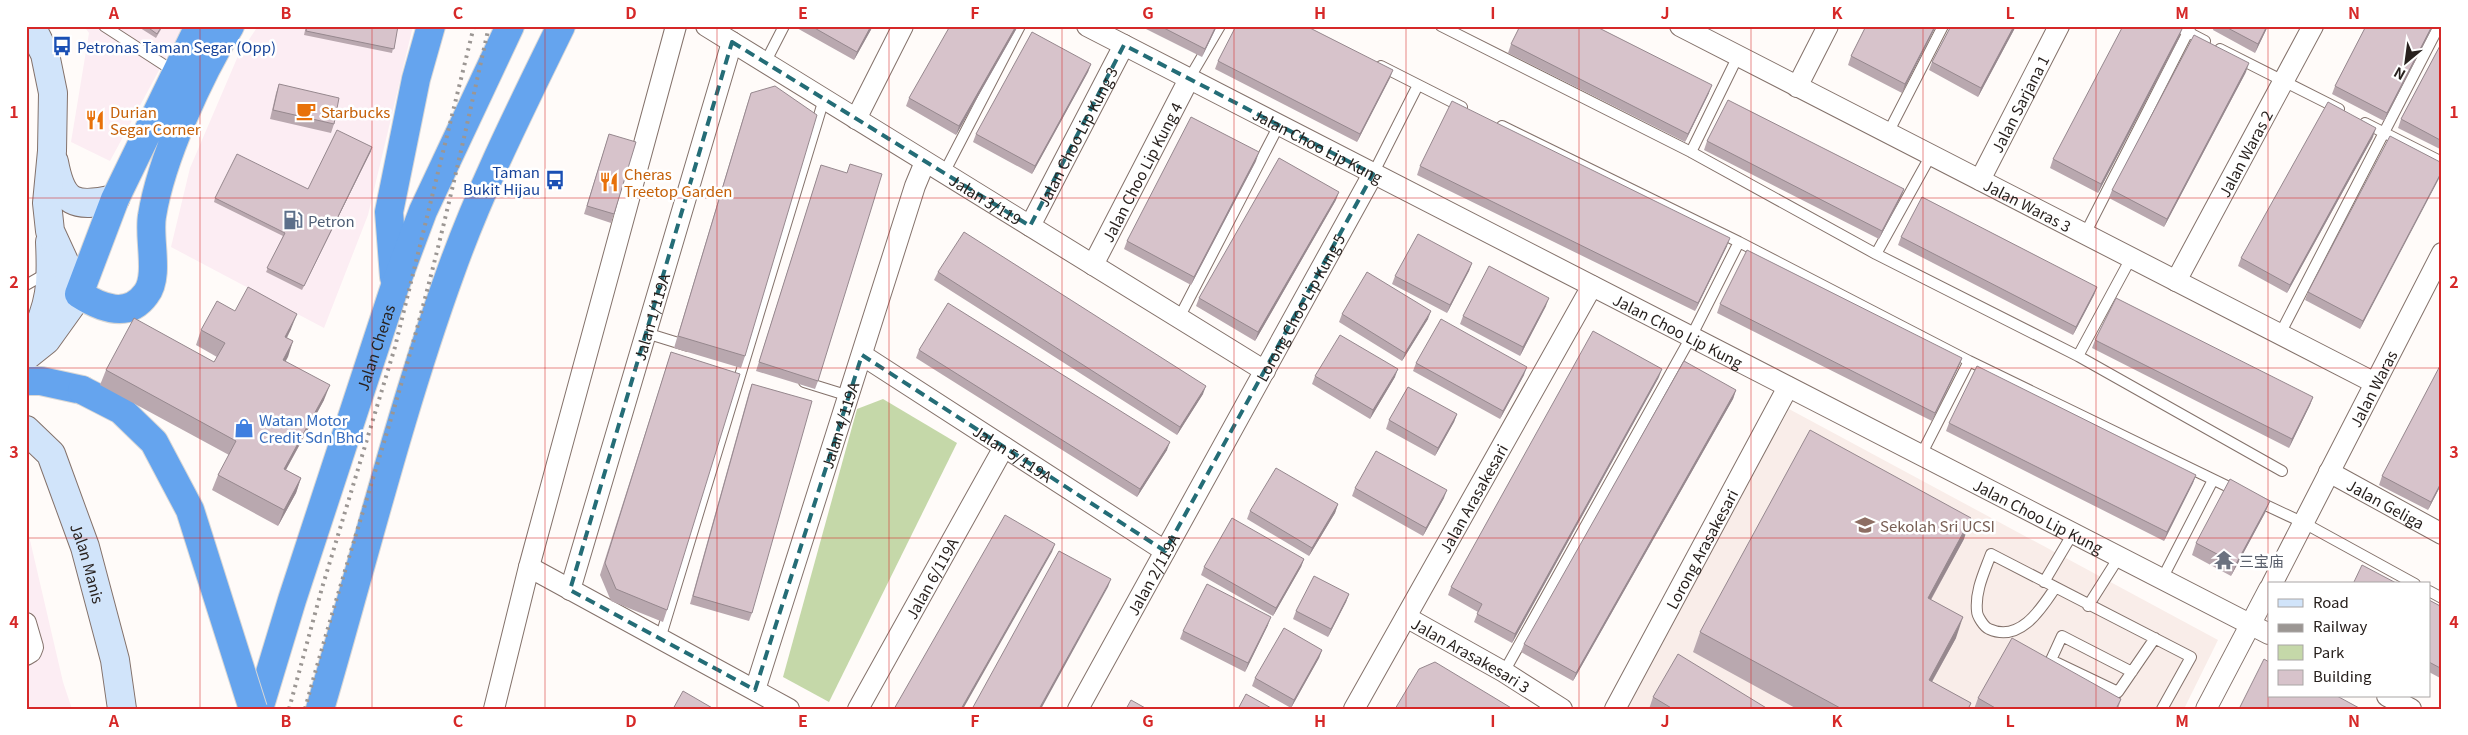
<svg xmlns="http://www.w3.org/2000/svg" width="2468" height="735" font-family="Georgia,'Noto Sans SC',serif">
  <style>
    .commercial { fill: #fcedf3 }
    .built { fill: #f9ede9 }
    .green { fill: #c5d8a9 }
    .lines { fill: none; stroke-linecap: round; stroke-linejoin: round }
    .lane-casing { stroke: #84726b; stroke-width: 12 }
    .street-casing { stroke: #84726b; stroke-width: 22 }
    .secondary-casing { stroke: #84726b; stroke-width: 30 }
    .highway-casing { stroke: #d8d7d6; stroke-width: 30 }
    .lane { stroke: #fff; stroke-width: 10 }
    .street { stroke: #fff; stroke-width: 20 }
    .secondary { stroke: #d1e4fa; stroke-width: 28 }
    .highway { stroke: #65a4ee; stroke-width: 28 }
    .rail { stroke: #9b9693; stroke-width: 4; stroke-dasharray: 2.5 5; stroke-linecap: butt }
    .highway-bridge-casing { stroke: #d8d7d6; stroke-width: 30; stroke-linecap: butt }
    .highway-bridge { stroke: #65a4ee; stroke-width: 28 }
    .wall { fill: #b9a8af }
    .shaded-wall { fill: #96888e }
    .building { fill: #d7c3cb; stroke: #96888e }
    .marked { fill: none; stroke: #246d77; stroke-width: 4; stroke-dasharray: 10 6; stroke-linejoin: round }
    .grid { fill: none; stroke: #d62828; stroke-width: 1; stroke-opacity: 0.55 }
    .labels { text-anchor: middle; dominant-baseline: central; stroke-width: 5; stroke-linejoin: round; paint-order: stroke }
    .transit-label { font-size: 15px; fill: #164399; stroke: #fff; text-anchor: start }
    .street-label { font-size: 15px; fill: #28211e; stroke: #fff }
    .food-label { font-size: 15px; fill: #c56008; stroke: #fff; text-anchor: start }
    .service-label { font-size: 15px; fill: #4e5e75; stroke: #fff; text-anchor: start }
    .shop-label { font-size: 15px; fill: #366cbe; stroke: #fff; text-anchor: start }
    .education-label { font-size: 15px; fill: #785e54; stroke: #fff; text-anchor: start }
    .worship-label { font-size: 15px; fill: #5b616d; stroke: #fff; text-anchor: start }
    .neatline { fill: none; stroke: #d62828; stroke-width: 2 }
    .grid-label { font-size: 16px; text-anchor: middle; font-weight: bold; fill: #d62828 }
  </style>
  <rect width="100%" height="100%" fill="#fffbf9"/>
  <!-- commercial -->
  <path class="commercial" d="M84 26H185L170 50 110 161 71 142 89 33Z
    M258 26H413L368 215 324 328 171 247 190 168 238 56Z
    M26 523 63 682 72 709H26Z"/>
  <!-- built -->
  <path class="built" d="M1789 409 2218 640 2184 709H1626Z"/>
  <!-- green -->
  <path class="green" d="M883 399 957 443 829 702 783 677 857 409Z"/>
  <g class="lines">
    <defs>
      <path id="lane" d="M104 26 175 72
        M1441 26 1691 152 1876 254 2078 356 2282 471
        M2176 26 2205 41
        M2220 49 2339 109
        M765 63 784 26
        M1381 66 1462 107
        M1189 79 1220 26
        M2365 123 2442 162
        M1502 126 1739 242 1969 361 2237 491
        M1888 133 1943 26
        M1691 152 1738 56
        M944 173 1020 26
        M1373 174 1418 85
        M2085 234 2190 28
        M1876 254 1931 155
        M26 285 47 273
        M1179 318 1279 125
        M646 333 688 346
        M2280 334 2439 26
        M2078 356 2131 258
        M804 382 849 396
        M1921 455 1969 361
        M2257 501 2304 523 2415 584
        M2162 579 2213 480
        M2044 582 2073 533
        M2055 588C2041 609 2020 643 1989 629 1984 627 1977 616 1977 611 1975 591 1984 573 1991 554L2191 657 2162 709
        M2429 591 2442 598
        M2088 606 2119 557
        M660 639 824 99
        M1504 672 1691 337 1739 242
        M2132 672 2062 636 2051 660 2118 692 2155 638"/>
      <g id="street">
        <path id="s1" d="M706 26 1265 371"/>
        <path id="s2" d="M1087 26 2269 634"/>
        <path id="s3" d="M1680 26 2375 383"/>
        <path d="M1797 87 1828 26"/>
        <path d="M856 119 903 26"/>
        <path id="s4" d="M1980 180 2059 26"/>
        <path id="s5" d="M1030 226 1124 45"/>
        <path id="s6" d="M1093 265 1189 79"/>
        <path id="s7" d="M2176 281 2313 26"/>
        <path id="s8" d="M862 355 1165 551"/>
        <path id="s9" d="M2329 472 2442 534"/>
        <path d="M529 567 789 709"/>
        <path id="s10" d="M2272 584 2442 253"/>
        <path id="s11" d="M570 590 732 42"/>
        <path id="s12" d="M1406 617 1504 672 1562 709"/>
        <path d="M26 623 33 647 31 652 26 655"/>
        <path id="s13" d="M755 690 915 186 925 162"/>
        <path d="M2387 696 2411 709"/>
        <path d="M494 709 529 567 676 26"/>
        <path id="s14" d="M858 709 1004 447"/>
        <path id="s15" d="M1078 709 1373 174"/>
        <path id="s16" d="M1354 709 1592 286"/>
        <path id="s17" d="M1615 709 1788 387"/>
        <path d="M2206 709 2269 589"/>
      </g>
      <g id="secondary">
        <path d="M54 162C62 204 74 208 115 199"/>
        <path d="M32 342C51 304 52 284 50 242"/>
        <path d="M26 356 46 340 79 294 50 231 47 203 52 151 53 93 45 54 31 26"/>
        <path id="s18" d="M26 430 51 454 85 547 115 660 122 709"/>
      </g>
      <g id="highway">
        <path d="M199 26 115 199 79 294C101 308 128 319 146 294 160 276 148 238 152 216 161 159 200 74 230 26"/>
        <path d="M394 277 389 212 416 79 431 26"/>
        <path d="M26 381H41L82 390"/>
        <path id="s19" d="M259 709 292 600 395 286 423 211 510 26"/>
        <path d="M320 709C363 563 399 414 451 271 481 187 522 106 561 26"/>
      </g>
    </defs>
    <!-- lane casing -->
    <use href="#lane" class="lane-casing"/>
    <!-- street casing -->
    <use href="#street" class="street-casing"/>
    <!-- secondary casing -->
    <use href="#secondary" class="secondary-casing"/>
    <!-- highway casing -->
    <use href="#highway" class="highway-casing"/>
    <!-- lane -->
    <use href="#lane" class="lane"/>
    <!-- street -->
    <use href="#street" class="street"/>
    <!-- secondary -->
    <use href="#secondary" class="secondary"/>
    <!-- highway -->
    <use href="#highway" class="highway"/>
    <!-- rail -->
    <path class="rail" d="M289 709 322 588 395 347 474 26
      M305 709C338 588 377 470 411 350 441 243 465 134 489 26"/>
    <defs>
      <path id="highway-bridge" d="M82 390 121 410 154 442 190 510 253 709"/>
    </defs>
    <!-- highway-bridge casing -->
    <use href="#highway-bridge" class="highway-bridge-casing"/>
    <!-- highway-bridge -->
    <use href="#highway-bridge" class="highway-bridge"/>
  </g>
  <!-- wall -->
  <path class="wall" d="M137 26H163L156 38Z
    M306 26H398L392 53 304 35Z
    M795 26H873L854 60 795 27Z
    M1018 26 956 135 906 106 909 98Z
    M1140 26H1217L1202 57Z
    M1866 26H1936L1902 93 1848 65 1851 56Z
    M1951 26H2016L1978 97 1929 70 1932 62Z
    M2214 26H2268L2255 53 2213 30Z
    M2366 26H2433L2384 121 2332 94 2335 86Z
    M2179 38 2098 193 2050 168 2053 159Z
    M2442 42V150L2398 128 2401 119Z
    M1511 44 1709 93 1685 142 1508 53Z
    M1218 61 1390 78 1357 142 1215 69Z
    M1091 64 1088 72 1032 174 973 142 976 134Z
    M2246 72 2164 227 2109 198 2112 190Z
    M279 84 334 124 331 133 270 119 276 93Z
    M751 93 745 356 741 368 674 348 747 105Z
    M609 134 614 214 611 223 584 214Z
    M2373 137 2287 293 2238 266 2241 258Z
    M1707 141 1904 189 1901 197 1879 239 1704 150Z
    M371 151 302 290 266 272 283 236 214 202 215 198 308 189Z
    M1256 161 1191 285 1124 249 1127 241Z
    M2442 163 2360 329 2305 300 2308 292Z
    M821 165 818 381 815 389 756 371Z
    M1420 166 1727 246 1695 311 1417 175Z
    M1336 200 1255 341 1196 306 1199 298Z
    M1901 237 2097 287 2094 295 2073 335 1898 245Z
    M1472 263 1469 271 1447 313 1392 284 1395 276Z
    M938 272 1203 394 1177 435 934 280Z
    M1720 304 1962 358 1959 366 1932 421 1717 313Z
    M1546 306 1520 356 1460 324 1463 316Z
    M235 311 291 329 287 338 293 341 285 361 324 400 286 470 301 478 296 493 278 526 212 490 218 475 229 455 100 385 106 370 214 362 217 357 196 345 201 330Z
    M1342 314 1428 319 1402 361 1339 322Z
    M2095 340 2313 397 2310 405 2289 448 2092 348Z
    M919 350 1167 450 1137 497 916 358Z
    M671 352 667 610 663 622 611 601 600 575Z
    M1416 363 1524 375 1500 419 1413 371Z
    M1315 376 1395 377 1370 419 1312 384Z
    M1659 377 1512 643 1474 622 1478 612 1448 595 1451 587Z
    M752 384V613L749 621 690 604 749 392Z
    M1736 390 1733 399 1573 681 1521 652 1524 644Z
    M1457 414 1454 422 1435 456 1386 429 1389 420Z
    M1949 423 2196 475 2193 483 2164 541 1946 431Z
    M2382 476 2442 483 2428 510 2379 485Z
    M1355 488 1444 498 1423 536 1352 496Z
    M2270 501 2265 513 2231 576 2192 555 2196 543Z
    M1338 504 1335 513 1309 556 1247 519 1250 511Z
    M1964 539 1931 600 1956 638 1932 682 1971 703 1969 709H1797L1693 652 1700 632Z
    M1304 559 1301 567 1273 616 1201 575 1204 567Z
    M1349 594 1346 602 1328 637 1293 619 1296 611Z
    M2429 600 2442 607V679L2429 672Z
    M1268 625 1245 672 1180 639 1183 631Z
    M1322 650 1319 658 1291 708 1252 686 1255 678Z
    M1653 697 1768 709H1649Z
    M1978 698 2121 699 2118 709H1974Z"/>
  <!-- shaded-wall -->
  <path class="shaded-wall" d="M871 26H873L854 60 857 52Z
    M1016 26H1018L956 135 959 126Z
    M1216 26H1217L1202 57 1205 49Z
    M1935 26H1936L1902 93 1905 84Z
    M2014 26H2016L1978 97 1981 88Z
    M2267 26H2268L2255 53 2258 44Z
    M2432 26H2433L2384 121 2387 113Z
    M2182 29 2179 38 2098 193 2101 184Z
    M2249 63 2246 72 2164 227 2167 219Z
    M1091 64 1088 72 1032 174 1035 166Z
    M1393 70 1390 78 1357 142 1360 134Z
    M1712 85 1709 93 1685 142 1688 134Z
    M2376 128 2373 137 2287 293 2290 285Z
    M372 147 371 151 302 290 304 286Z
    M1259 152 1256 161 1191 285 1194 277Z
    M2442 171V173L2360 329 2363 321Z
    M1904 189 1901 197 1879 239 1882 231Z
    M1339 192 1336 200 1255 341 1258 332Z
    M1730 238 1727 246 1695 311 1698 303Z
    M1472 263 1469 271 1447 313 1450 305Z
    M2097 287 2094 295 2073 335 2076 327Z
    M1549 298 1546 306 1520 356 1523 347Z
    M1431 311 1428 319 1402 361 1405 353Z
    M297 314 291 329 279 352 285 337Z
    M293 341 288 357 278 375 283 360Z
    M1962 358 1959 366 1932 421 1935 413Z
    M1527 367 1524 375 1500 419 1503 411Z
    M1398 369 1395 377 1370 419 1373 410Z
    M1662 369 1659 377 1512 643 1515 634Z
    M330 385 324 400 278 484 284 469Z
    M1206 386 1203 394 1177 435 1180 427Z
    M1736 390 1733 399 1573 681 1576 673Z
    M2313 397 2310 405 2289 448 2292 439Z
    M1457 414 1454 422 1435 456 1438 448Z
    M1170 442 1167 450 1137 497 1140 489Z
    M2196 475 2193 483 2164 541 2167 532Z
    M301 478 296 493 278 526 284 510Z
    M2442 481V483L2428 510 2431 502Z
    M1447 490 1444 498 1423 536 1426 528Z
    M2270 501 2265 513 2231 576 2236 564Z
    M1338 504 1335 513 1309 556 1312 548Z
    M1971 518 1964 539 1920 619 1928 598Z
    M1055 544 1052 552 963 709H961Z
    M1304 559 1301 567 1273 616 1276 608Z
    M1111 579 1108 587 1041 709H1039Z
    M1349 594 1346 602 1328 637 1331 629Z
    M1271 617 1268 625 1245 672 1248 663Z
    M1963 617 1956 638 1921 701 1929 680Z
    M1322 650 1319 658 1291 708 1294 700Z"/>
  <!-- building -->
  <path class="building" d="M146 26H162L157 34Z
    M307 26H398L394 49 306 31Z
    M811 26H871L857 52Z
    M950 26H1016L959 126 909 98Z
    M1160 26H1216L1205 49Z
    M1236 26H1306L1393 70 1360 134 1218 61Z
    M1520 26H1595L1712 85 1688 134 1511 44Z
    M1866 26H1935L1905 84 1851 56Z
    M1951 26H2014L1981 88 1932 62Z
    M2123 26H2177L2182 29 2101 184 2053 159Z
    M2224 26H2267L2258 44Z
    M2366 26H2432L2387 113 2335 86Z
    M1032 32 1091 64 1035 166 976 134Z
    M2194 35 2249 63 2167 219 2112 190Z
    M2442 42V141L2401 119Z
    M279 84 339 98 334 124 273 110Z
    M775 86 817 115 745 356 678 336 751 93Z
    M1728 100 1904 189 1882 231 1707 141Z
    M1452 101 1730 238 1698 303 1420 166Z
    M2328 102 2376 128 2290 285 2241 258Z
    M1191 117 1259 152 1194 277 1127 241Z
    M337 130 372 147 304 286 267 268 285 233 215 198 237 154 308 189Z
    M609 134 636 142 614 214 587 206Z
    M2390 136 2442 163V171L2363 321 2308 292Z
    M1279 158 1339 192 1258 332 1199 298Z
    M850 164 882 174 818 381 759 362 821 165 847 173Z
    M1922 197 2097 287 2076 327 1901 237Z
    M964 232 1206 386 1180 427 938 272Z
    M1418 234 1472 263 1450 305 1395 276Z
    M1747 250 1962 358 1935 413 1720 304Z
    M1489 266 1549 298 1523 347 1463 316Z
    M1367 272 1431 311 1405 353 1342 314Z
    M248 287 297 314 285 337 293 341 283 360 330 385 284 469 301 478 284 510 218 475 236 441 106 370 134 318 214 362 225 343 201 330 217 301 235 311Z
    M2116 298 2313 397 2292 439 2095 340Z
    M948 303 1170 442 1140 489 919 350Z
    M1441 319 1527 367 1503 411 1416 363Z
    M1593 331 1662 369 1515 634 1477 614 1482 604 1451 587Z
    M1340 335 1398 369 1373 410 1315 376Z
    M671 352 740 374 667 610 616 589 605 563Z
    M1684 361 1736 390 1576 673 1524 644Z
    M2442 362V481L2431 502 2382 476Z
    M1977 366 2196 475 2167 532 1949 423Z
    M752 384 812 401 752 613 693 596Z
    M1408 387 1457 414 1438 448 1389 420Z
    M1810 430 1971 518 1928 598 1963 617 1929 680 1971 703 1968 709H1842L1700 632Z
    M1376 451 1447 490 1426 528 1355 488Z
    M1276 468 1338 504 1312 548 1250 511Z
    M2230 479 2270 501 2236 564 2196 543Z
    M1005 515 1055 544 961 709H894Z
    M1232 518 1304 559 1276 608 1204 567Z
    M1059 551 1111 579 1039 709H972Z
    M2362 565 2398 584H2353Z
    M1314 576 1349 594 1331 629 1296 611Z
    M1207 584 1271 617 1248 663 1183 631Z
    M2429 600 2442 607V669L2429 662Z
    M1284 628 1322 650 1294 700 1255 678Z
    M2012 638 2121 699 2116 709H1997L1978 698Z
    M1678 654 1768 709H1673L1653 697Z
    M2264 659 2269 662V696H2337L2361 709H2239Z
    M1435 662 1513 709H1395L1419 669Z
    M683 691 714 709H673Z
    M1246 694 1273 709H1238Z
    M1131 700 1147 709H1126Z"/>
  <!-- marked area -->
  <path class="marked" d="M732 42 1030 226 1124 45 1373 174 1165 551 862 355 755 690 570 590Z"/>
  <!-- grid -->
  <path class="grid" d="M200 26V709M372 26V709M545 26V709M717 26V709M889 26V709M1062 26V709M1234 26V709M1406 26V709M1579 26V709M1751 26V709M1923 26V709M2096 26V709M2268 26V709M26 198H2442M26 368H2442M26 538H2442"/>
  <!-- icons -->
  <defs>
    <symbol id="bus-bare" viewBox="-9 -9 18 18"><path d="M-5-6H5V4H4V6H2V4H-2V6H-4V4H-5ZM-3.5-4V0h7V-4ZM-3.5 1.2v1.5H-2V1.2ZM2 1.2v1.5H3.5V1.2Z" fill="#1a4fb4" stroke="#fff" stroke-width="2.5" paint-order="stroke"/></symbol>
    <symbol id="cafe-bare" viewBox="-9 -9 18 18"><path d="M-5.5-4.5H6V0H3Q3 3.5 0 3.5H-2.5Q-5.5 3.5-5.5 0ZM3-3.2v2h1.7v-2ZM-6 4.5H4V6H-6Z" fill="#e8710a" stroke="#fff" stroke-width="2.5" paint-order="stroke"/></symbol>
    <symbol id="restaurant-bare" viewBox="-9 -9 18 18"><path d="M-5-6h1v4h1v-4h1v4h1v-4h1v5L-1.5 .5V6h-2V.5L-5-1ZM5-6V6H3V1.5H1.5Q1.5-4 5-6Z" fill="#e8710a" stroke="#fff" stroke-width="2.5" paint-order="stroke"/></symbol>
    <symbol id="fuel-bare" viewBox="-9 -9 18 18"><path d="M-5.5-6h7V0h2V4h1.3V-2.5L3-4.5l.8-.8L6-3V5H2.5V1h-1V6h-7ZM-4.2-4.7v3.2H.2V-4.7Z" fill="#5c6f8a" stroke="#fff" stroke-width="2.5" paint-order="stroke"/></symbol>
    <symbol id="shop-bare" viewBox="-9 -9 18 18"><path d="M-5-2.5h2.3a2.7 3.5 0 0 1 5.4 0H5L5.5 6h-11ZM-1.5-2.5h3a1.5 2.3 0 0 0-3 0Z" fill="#3f7fe0" stroke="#fff" stroke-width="2.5" paint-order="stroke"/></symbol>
    <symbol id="school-bare" viewBox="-9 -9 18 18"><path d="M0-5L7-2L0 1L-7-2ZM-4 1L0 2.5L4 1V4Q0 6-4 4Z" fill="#8d6e63" stroke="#fff" stroke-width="2.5" paint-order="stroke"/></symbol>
    <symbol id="temple-bare" viewBox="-9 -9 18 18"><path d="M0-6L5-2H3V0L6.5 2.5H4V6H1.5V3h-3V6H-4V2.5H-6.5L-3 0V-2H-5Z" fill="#6b7280" stroke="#fff" stroke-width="2.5" paint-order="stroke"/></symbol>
  </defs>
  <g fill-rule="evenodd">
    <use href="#bus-bare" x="48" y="32" width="28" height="28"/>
    <use href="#cafe-bare" x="292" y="97" width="28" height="28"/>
    <use href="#restaurant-bare" x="81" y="106" width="28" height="28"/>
    <use href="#bus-bare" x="541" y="166" width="28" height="28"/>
    <use href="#restaurant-bare" x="595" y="168" width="28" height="28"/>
    <use href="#fuel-bare" x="279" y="206" width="28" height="28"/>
    <use href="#shop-bare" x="230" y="414" width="28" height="28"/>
    <use href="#school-bare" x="1851" y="511" width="28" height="28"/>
    <use href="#temple-bare" x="2210" y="546" width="28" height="28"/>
  </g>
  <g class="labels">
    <!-- transit labels -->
    <g class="transit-label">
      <text x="77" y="46">Petronas Taman Segar (Opp)</text>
      <text x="540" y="171" text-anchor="end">Taman<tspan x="540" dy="17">Bukit Hijau</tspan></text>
    </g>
    <!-- street labels -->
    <g class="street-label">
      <text stroke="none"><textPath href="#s4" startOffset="86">Jalan Sarjana 1</textPath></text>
      <text stroke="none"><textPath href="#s5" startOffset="101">Jalan Choo Lip Kung 3</textPath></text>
      <text stroke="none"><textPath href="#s2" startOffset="260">Jalan Choo Lip Kung</textPath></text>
      <text stroke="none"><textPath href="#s7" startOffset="145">Jalan Waras 2</textPath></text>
      <text stroke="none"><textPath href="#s6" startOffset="105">Jalan Choo Lip Kung 4</textPath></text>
      <text stroke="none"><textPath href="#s1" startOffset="329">Jalan 3/119</textPath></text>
      <text stroke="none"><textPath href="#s3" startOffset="391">Jalan Waras 3</textPath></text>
      <text stroke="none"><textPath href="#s15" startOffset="459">Lorong Choo Lip Kung 5</textPath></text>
      <text stroke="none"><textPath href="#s11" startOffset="285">Jalan 1/119A</textPath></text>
      <text stroke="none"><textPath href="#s2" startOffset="665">Jalan Choo Lip Kung</textPath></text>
      <text stroke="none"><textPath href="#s19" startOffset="380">Jalan Cheras</textPath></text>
      <text stroke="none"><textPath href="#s10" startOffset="220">Jalan Waras</textPath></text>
      <text stroke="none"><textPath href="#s13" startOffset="278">Jalan 4/119A</textPath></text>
      <text stroke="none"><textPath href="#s8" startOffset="180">Jalan 5/119A</textPath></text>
      <text stroke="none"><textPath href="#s16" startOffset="242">Jalan Arasakesari</textPath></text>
      <text stroke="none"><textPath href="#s9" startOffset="65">Jalan Geliga</textPath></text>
      <text stroke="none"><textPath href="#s2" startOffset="1070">Jalan Choo Lip Kung</textPath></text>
      <text stroke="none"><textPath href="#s17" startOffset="182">Lorong Arasakesari</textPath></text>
      <text stroke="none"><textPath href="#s18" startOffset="150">Jalan Manis</textPath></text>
      <text stroke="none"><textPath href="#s15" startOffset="154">Jalan 2/119A</textPath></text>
      <text stroke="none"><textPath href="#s14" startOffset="150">Jalan 6/119A</textPath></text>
      <text stroke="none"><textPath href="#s12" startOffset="75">Jalan Arasakesari 3</textPath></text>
    </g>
    <!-- food labels -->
    <g class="food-label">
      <text x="110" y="111">Durian<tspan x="110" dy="17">Segar Corner</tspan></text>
      <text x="321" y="111">Starbucks</text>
      <text x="624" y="173">Cheras<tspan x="624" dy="17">Treetop Garden</tspan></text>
    </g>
    <!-- service labels -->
    <g class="service-label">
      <text x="308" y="220">Petron</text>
    </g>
    <!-- shop labels -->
    <g class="shop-label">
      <text x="259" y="419">Watan Motor<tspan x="259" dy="17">Credit Sdn Bhd</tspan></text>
    </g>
    <!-- education labels -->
    <g class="education-label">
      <text x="1880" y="525">Sekolah Sri UCSI</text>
    </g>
    <!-- worship labels -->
    <g class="worship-label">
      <text x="2239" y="560">三宝庙</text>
    </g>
  </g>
  <!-- border -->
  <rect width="2468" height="735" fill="none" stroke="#ffffff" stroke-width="55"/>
  <!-- legend -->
  <rect x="2268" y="582" width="162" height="115" fill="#ffffff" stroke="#a9a6a5"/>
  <rect x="2278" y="599" width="25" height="8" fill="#d1e4fa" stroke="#a9a6a5"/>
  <text x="2313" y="608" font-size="15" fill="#28211e">Road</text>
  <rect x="2278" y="624" width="25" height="8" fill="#9b9693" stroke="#a9a6a5"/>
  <text x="2313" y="632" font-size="15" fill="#28211e">Railway</text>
  <rect x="2278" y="645" width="25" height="15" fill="#c5d8a9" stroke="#a9a6a5"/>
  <text x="2313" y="658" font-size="15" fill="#28211e">Park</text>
  <rect x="2278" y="670" width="25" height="15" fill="#d7c3cb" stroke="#a9a6a5"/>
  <text x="2313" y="682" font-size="15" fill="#28211e">Building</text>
  <!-- north arrow -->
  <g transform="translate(2406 62) rotate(209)" stroke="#ffffff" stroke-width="4" paint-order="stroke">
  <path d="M0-4L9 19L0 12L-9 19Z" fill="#28211e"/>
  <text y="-8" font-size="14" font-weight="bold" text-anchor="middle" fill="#28211e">N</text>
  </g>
  <rect x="28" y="28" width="2412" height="680" class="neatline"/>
  <g class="grid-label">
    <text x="114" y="19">A</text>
    <text x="286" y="19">B</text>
    <text x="458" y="19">C</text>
    <text x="631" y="19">D</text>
    <text x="803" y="19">E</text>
    <text x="975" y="19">F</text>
    <text x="1148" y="19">G</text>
    <text x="1320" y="19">H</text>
    <text x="1493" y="19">I</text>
    <text x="1665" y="19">J</text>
    <text x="1837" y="19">K</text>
    <text x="2010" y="19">L</text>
    <text x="2182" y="19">M</text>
    <text x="2354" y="19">N</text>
    <text x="14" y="118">1</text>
    <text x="2454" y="118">1</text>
    <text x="14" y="288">2</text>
    <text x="2454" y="288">2</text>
    <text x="14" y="458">3</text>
    <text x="2454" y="458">3</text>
    <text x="14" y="628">4</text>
    <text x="2454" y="628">4</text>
    <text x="114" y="727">A</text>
    <text x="286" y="727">B</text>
    <text x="458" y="727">C</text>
    <text x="631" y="727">D</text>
    <text x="803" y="727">E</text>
    <text x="975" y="727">F</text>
    <text x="1148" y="727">G</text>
    <text x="1320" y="727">H</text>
    <text x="1493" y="727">I</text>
    <text x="1665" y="727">J</text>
    <text x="1837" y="727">K</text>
    <text x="2010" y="727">L</text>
    <text x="2182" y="727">M</text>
    <text x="2354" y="727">N</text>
  </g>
</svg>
